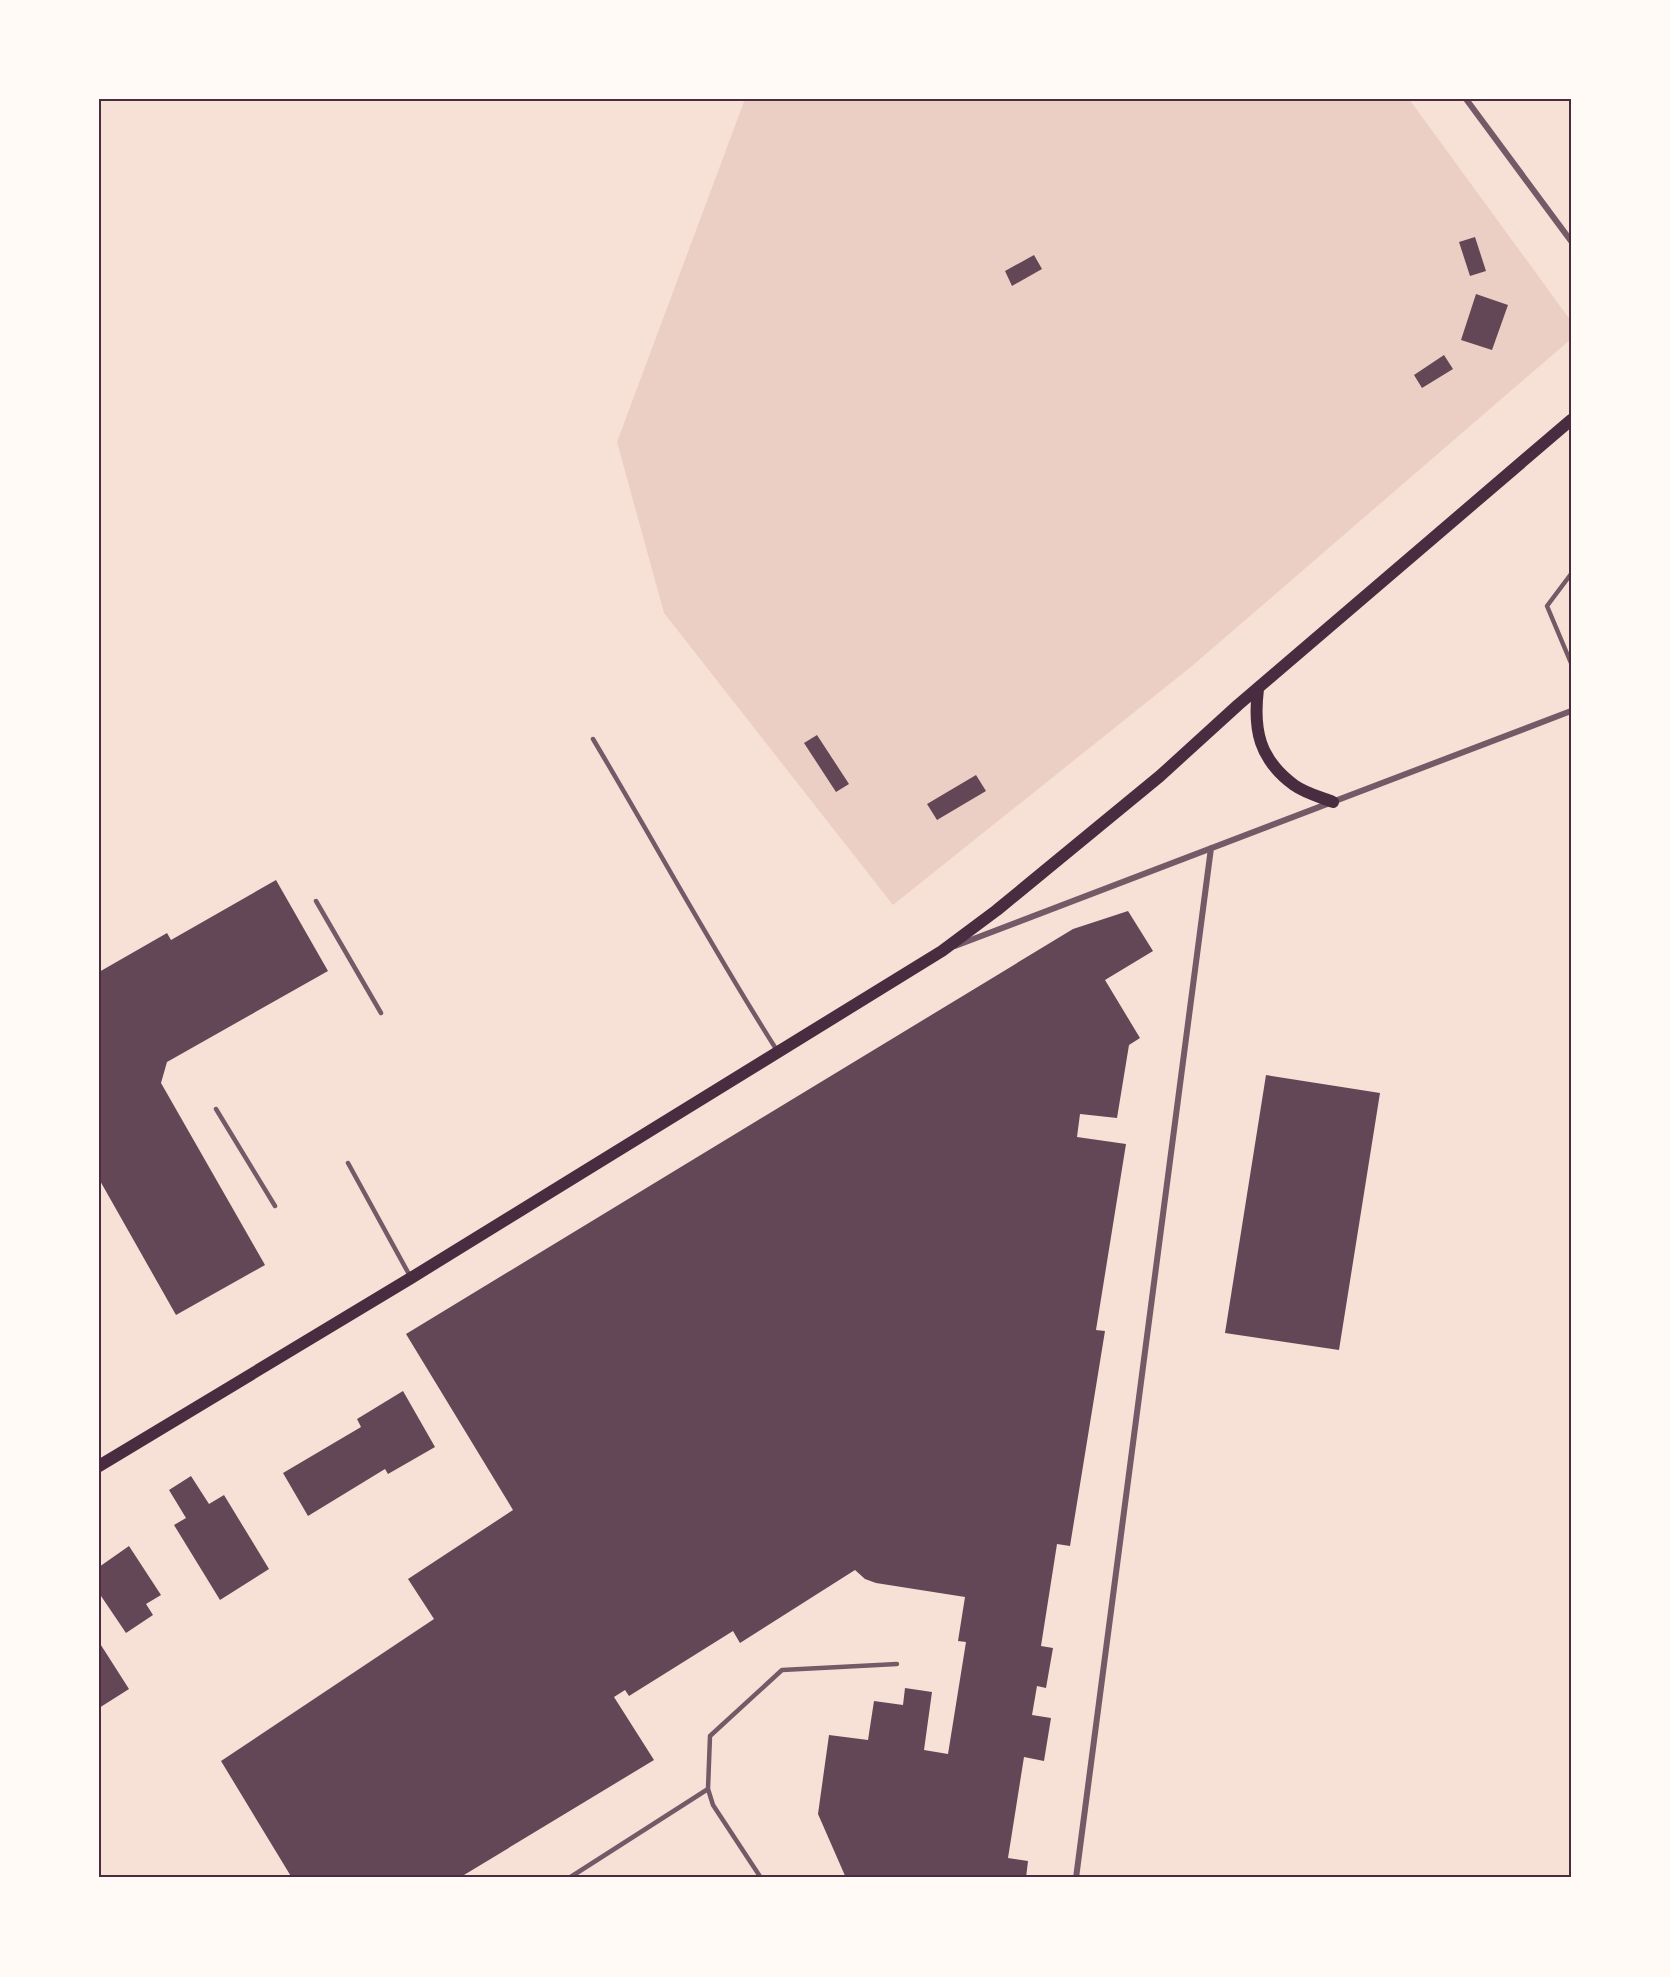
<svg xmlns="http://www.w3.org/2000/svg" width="1670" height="1977" font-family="Georgia,serif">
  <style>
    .green { fill: #ebcfc5 }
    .building { fill: #644757 }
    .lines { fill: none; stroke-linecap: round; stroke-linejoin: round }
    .service { stroke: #755966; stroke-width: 4.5 }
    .minor { stroke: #755966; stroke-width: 6 }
    .secondary { stroke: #4a2c40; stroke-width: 12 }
    .neatline { fill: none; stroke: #4a2c40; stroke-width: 2 }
  </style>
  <rect width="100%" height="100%" fill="#f7e1d7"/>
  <!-- green -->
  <path class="green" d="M745 99H1409L1571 321V339L1192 666 893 905 664 613 617 442Z"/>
  <!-- building -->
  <path class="building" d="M1475 237 1486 271 1470 276 1459 242Z
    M1034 255 1042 269 1012 286 1005 271Z
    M1476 294 1508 305 1492 350 1461 340Z
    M1444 355 1453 369 1422 388 1414 375Z
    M817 735 849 784 836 792 804 743Z
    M976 775 986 791 937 820 927 804Z
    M276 880 328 971 167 1062 161 1083 265 1265 176 1315 99 1179V972L167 933 171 940Z
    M1128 911 1153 951 1105 980 1140 1038 1129 1045 1117 1118 1080 1114 1077 1137 1126 1144 1096 1330 1105 1331 1070 1546 1057 1544 1041 1646 1053 1648 1046 1688 1037 1686 1032 1715 1051 1718 1044 1761 1024 1757 1008 1858 1028 1861 1026 1878H846L818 1814 829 1735 868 1740 874 1701 903 1705 905 1688 932 1692 924 1750 948 1754 966 1642 958 1641 965 1597 876 1583 865 1579 855 1570 740 1643 733 1631 629 1696 625 1690 614 1697 654 1760 459 1878H292L221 1761 434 1619 408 1579 513 1510 406 1334 1073 929Z
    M1266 1075 1380 1093 1339 1350 1225 1333Z
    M403 1391 435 1447 388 1474 385 1469 308 1516 283 1473 361 1427 357 1419Z
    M191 1476 209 1504 224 1495 269 1569 220 1600 174 1525 186 1518 169 1490Z
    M129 1546 161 1595 146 1604 153 1615 126 1633 99 1593V1567Z
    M99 1642 129 1689 99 1708Z"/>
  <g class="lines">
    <!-- service -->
    <path class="service" d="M1571 574 1547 606 1571 663
      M593 739C655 843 713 950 778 1052
      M316 901 381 1013
      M216 1109 275 1206
      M348 1163 410 1276
      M569 1878 708 1789
      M761 1878 713 1805 708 1789 710 1736 782 1670 897 1664"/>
    <!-- minor -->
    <path class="minor" d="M1466 99 1571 241
      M955 946 1571 711
      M1076 1878 1211 848"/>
    <!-- secondary -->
    <path class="secondary" d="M1258 689C1253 730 1259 759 1294 785 1305 793 1320 797 1333 802
      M99 1466 411 1278 942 951 997 910 1160 776 1238 705 1571 420"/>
  </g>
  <!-- border -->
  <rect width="1670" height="1977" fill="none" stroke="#fffaf5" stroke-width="201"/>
  <rect x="100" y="100" width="1470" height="1776" class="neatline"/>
</svg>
